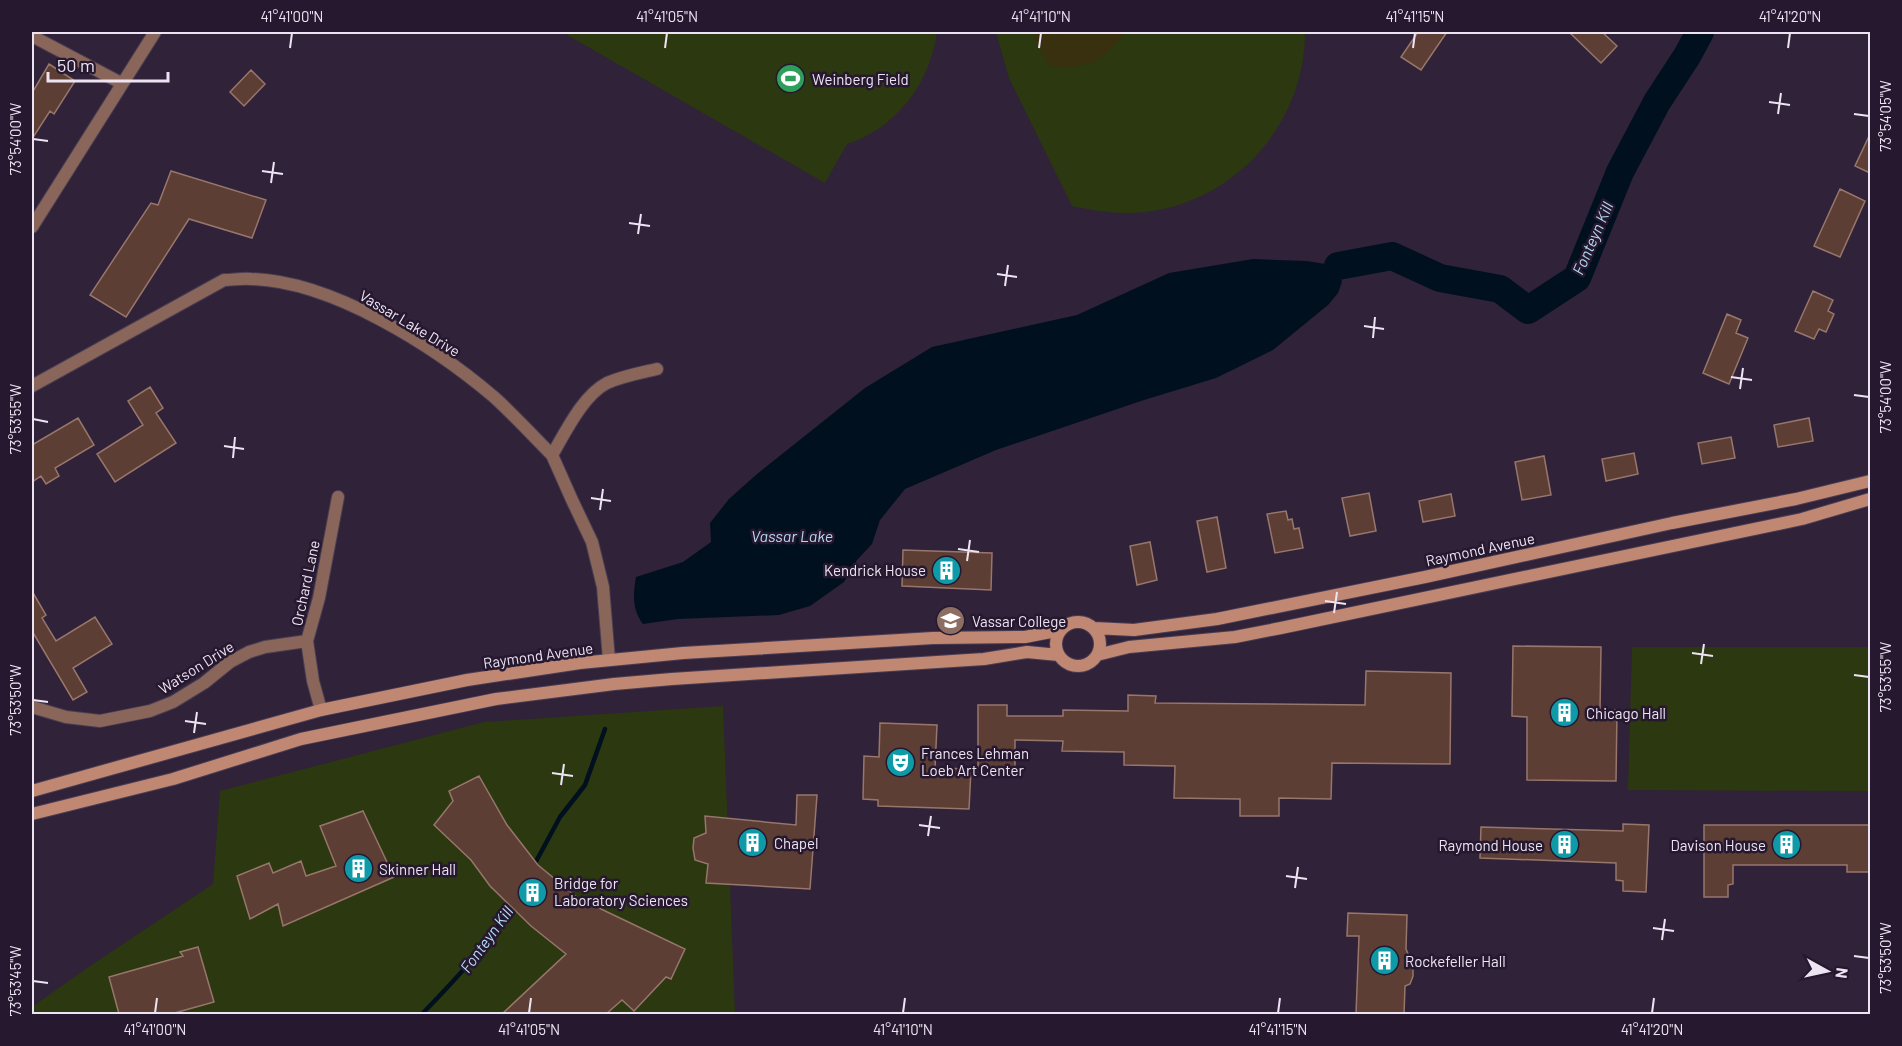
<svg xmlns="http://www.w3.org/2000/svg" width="1902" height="1046" font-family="Barlow,sans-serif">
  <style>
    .green { fill: #2c380f }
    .sand { fill: #38300f }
    .water { fill: #00101f }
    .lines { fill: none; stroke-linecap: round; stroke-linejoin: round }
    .stream { stroke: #00101f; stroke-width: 4.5 }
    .river { stroke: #00101f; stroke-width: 28 }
    .building { fill: #5c3e34; stroke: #98766c; stroke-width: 1.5 }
    .minor-casing { stroke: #4a3d53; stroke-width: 14 }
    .tertiary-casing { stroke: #4a3d53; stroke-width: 14 }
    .secondary-casing { stroke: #4a3d53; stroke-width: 14 }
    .minor { stroke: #896659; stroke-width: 12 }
    .tertiary { stroke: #896659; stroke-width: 12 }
    .secondary { stroke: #c08873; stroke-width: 12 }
    .ticks { fill: none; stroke: #ede4f3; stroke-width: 2 }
    .labels { text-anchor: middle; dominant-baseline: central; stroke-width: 5; stroke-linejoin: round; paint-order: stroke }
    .poi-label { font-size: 15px; fill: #ede4f3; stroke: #26182f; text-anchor: start }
    .street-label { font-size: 15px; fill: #ede4f3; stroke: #26182f }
    .water-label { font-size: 16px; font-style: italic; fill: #b3daf5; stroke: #26182f }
    .neatline { fill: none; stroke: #ede4f3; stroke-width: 2 }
    .ticks-label { font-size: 15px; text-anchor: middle; fill: #ede4f3 }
  </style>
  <rect width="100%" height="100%" fill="#302239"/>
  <!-- green -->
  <path class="green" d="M562 32H937C930 83 897 128 847 144L825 183Z
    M996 32H1305C1305 118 1243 194 1158 210 1129 216 1100 212 1072 206L1009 78Z
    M1632 647H1870V791L1628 790Z
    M723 706 735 1014H32V1007L87 968 213 884 220 791 484 722Z"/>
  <!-- sand -->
  <path class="sand" d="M1039 32H1047L1054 35 1068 32H1125C1105 61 1085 70 1050 66L1034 37Z"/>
  <!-- water -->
  <path class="water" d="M1253 259 1307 261 1338 266 1342 282 1338 293 1328 305 1273 350 1216 378 1144 400 996 450 905 489 880 520 872 544 857 560 844 582 810 606 779 615 678 619 643 624C632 610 633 594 636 577L683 562 711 542 710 523 729 499 757 474 865 388 932 347 1077 315 1169 273Z"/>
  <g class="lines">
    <!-- stream -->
    <path class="stream" d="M533 867 560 817 585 785 605 729
      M422 1014C456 979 488 945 513 903"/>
    <!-- river -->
    <path class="river" d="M1338 266 1392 256 1440 278 1500 289 1528 310 1577 278 1620 172 1657 102 1687 56 1700 32"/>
  </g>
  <!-- building -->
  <path class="building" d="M1418 32H1447L1421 70 1401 57Z
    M1569 32H1602L1617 46 1601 63Z
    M49 64 75 81 54 114 50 111 32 139V93Z
    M251 70 265 84 244 106 230 92Z
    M1870 134V173L1855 166Z
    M171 171 266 200 252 238 189 219 126 317 90 295 151 203 158 205Z
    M1840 189 1865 201 1840 257 1814 246Z
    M1813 291 1833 300 1828 311 1834 314 1826 332 1819 329 1814 339 1795 331Z
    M1727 314 1741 320 1736 333 1748 338 1729 384 1703 373Z
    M150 387 163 408 156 413 176 443 115 482 97 454 143 425 128 401Z
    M78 418 94 445 55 468 59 476 46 484 41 476 32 482V445Z
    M1809 418 1813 441 1778 447 1774 425Z
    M1731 437 1735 458 1702 464 1698 443Z
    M1634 453 1638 474 1606 481 1602 459Z
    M1544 456 1551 495 1522 500 1515 462Z
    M1369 493 1376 531 1350 536 1342 498Z
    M1451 494 1455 516 1423 522 1419 501Z
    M1286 511 1288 520 1292 519 1294 529 1299 528 1303 548 1275 553 1267 514Z
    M1217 517 1226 568 1207 572 1197 521Z
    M1150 542 1157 580 1137 585 1130 546Z
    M903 550 992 553 991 590 902 586Z
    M32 591 46 615 42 618 56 641 95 617 112 644 73 668 87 692 73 700 32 631Z
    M1513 646 1601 647 1600 710H1617L1616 781 1527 780V717L1512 716Z
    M1366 671 1451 673 1450 764 1332 763 1331 799 1279 798V816H1240V799L1174 798 1175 766 1124 765V752L1062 751 1063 741 1015 740V768L978 767V705H1007V716H1063V710L1128 711V695L1156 696 1155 703 1365 705Z
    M880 723 937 725 935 768 971 769 969 809 878 806V800L863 799 864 756 879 757Z
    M479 776 507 825 538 865 578 898 685 949 671 979 666 977 634 1011 622 1000 606 1014H502L566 954 531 926 490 886 471 860 434 825 453 801 449 791Z
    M797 795H817L810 889 706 883 708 864 695 860 693 848 694 838 706 833 705 816 796 825Z
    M363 811 394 877 283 926 278 904 250 919 237 876 269 863 273 873 301 861 306 876 336 866 320 826Z
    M1623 824 1649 825 1646 892 1623 891V881L1616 880V863L1480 858 1481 827 1623 831Z
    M1704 825H1870V872H1847V865H1733V884L1728 885V897H1704Z
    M1348 913 1407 915 1406 949 1413 966V976L1410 984 1405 986 1404 1014H1356L1359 936H1347Z
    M198 947 214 1002 171 1014H119L109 977 183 956 180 952Z"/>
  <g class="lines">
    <defs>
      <path id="minor" d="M32 36 121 83
        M32 386 224 280C233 280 242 278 251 279 332 281 434 346 494 397 514 415 533 436 552 455
        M609 660 603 587 592 542 572 500 552 455C565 433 583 395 607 383 623 376 640 373 657 369
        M32 707 66 717 100 721 150 711 173 702 204 683 230 662 249 652 265 647 307 641
        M321 710 313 681 307 641 319 598 338 497"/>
      <path id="tertiary" d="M32 227 155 32"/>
      <path id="secondary" d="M1056 644a22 22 0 1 1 44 0a22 22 0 1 1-44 0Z
        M1094 628 1134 630 1217 619 1425 577 1672 523 1796 499 1870 481
        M1097 655 1129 647 1235 637 1281 628 1802 519 1870 499
        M32 791 321 710 467 680 580 663 683 653 933 638 1025 637 1061 630
        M32 814 173 779 301 739 496 699 614 684 672 679 984 659 1027 652 1059 655"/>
    </defs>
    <!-- minor casing -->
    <use href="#minor" class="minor-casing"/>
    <!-- tertiary casing -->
    <use href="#tertiary" class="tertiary-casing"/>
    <!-- secondary casing -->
    <use href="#secondary" class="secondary-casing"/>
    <!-- minor -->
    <use href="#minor" class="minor"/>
    <!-- tertiary -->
    <use href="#tertiary" class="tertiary"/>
    <!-- secondary -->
    <use href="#secondary" class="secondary"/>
  </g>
  <!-- ticks -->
  <path class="ticks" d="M290 48 292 33M665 48 667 33M1039 48 1041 33M1413 48 1415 33M1788 48 1790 33M1769 102 1790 105M1778 114 1781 93M1854 114 1869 116M33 139 48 141M262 171 283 174M271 183 274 162M629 223 650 226M638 234 641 214M997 274 1017 277M1005 286 1008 265M1364 326 1384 329M1373 338 1375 317M1731 377 1752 380M1740 389 1743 368M1854 395 1869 397M33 419 48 422M224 446 244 449M233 458 235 437M591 498 611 501M600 510 603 489M958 549 979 552M967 561 970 540M1325 601 1346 604M1334 613 1337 592M1692 653 1713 656M1701 664 1704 644M1854 675 1869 677M33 700 48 702M185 721 206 724M194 733 197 712M552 773 573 776M561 785 564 764M919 825 940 828M928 836 931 816M1286 876 1307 879M1295 888 1298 867M1653 928 1674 931M1662 940 1665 919M1854 956 1869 958M33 981 48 983M155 1013 157 998M529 1013 531 998M903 1013 905 998M1278 1013 1280 998M1652 1013 1654 998"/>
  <!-- icons -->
  <defs>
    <symbol id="stadium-disc" viewBox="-11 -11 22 22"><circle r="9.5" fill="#2e9e5b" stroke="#26182f"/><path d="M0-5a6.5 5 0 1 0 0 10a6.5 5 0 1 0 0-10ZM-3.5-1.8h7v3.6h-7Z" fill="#fff"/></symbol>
    <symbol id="building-disc" viewBox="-11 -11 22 22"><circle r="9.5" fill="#0f9aa8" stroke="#26182f"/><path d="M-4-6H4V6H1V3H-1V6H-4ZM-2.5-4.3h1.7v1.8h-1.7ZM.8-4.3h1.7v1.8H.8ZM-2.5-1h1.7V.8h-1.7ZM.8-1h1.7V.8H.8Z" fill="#fff"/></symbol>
    <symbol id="university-disc" viewBox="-11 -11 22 22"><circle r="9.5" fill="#8d6e63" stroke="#26182f"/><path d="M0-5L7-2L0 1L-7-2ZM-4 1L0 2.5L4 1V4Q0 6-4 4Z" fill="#fff"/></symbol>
    <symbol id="theatre-disc" viewBox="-11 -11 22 22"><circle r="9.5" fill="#0f9aa8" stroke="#26182f"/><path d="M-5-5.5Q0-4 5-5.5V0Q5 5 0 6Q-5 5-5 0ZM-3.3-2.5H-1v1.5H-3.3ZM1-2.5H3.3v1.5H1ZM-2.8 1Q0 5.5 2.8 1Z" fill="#fff"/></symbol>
  </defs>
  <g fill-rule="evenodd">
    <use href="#stadium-disc" x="774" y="62" width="33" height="33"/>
    <use href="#building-disc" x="930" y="554" width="33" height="33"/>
    <use href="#university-disc" x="934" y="604" width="33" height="33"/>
    <use href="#building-disc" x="1548" y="696" width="33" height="33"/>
    <use href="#theatre-disc" x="884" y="746" width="33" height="33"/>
    <use href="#building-disc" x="736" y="826" width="33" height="33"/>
    <use href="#building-disc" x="1548" y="828" width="33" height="33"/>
    <use href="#building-disc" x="1770" y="828" width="33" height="33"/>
    <use href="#building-disc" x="342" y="852" width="33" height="33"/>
    <use href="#building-disc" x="516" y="876" width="33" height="33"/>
    <use href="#building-disc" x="1368" y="944" width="33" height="33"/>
  </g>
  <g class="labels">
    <!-- poi labels -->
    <g class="poi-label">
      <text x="812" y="79">Weinberg Field</text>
      <text x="926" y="570" text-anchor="end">Kendrick House</text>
      <text x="972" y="621">Vassar College</text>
      <text x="1586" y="713">Chicago Hall</text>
      <text x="921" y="753">Frances Lehman<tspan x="921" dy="17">Loeb Art Center</tspan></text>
      <text x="774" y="843">Chapel</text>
      <text x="1543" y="845" text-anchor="end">Raymond House</text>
      <text x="1766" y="845" text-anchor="end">Davison House</text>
      <text x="379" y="869">Skinner Hall</text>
      <text x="554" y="883">Bridge for<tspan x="554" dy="17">Laboratory Sciences</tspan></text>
      <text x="1405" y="961">Rockefeller Hall</text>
    </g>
    <!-- street labels -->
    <g class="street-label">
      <text transform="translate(410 323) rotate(31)">Vassar Lake Drive</text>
      <text transform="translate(1480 549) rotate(-12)">Raymond Avenue</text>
      <text transform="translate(305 583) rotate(-78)">Orchard Lane</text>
      <text transform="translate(538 655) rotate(-8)">Raymond Avenue</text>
      <text transform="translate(196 667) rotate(-32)">Watson Drive</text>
    </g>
    <!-- water labels -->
    <g class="water-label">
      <text transform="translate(1592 238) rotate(-66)">Fonteyn Kill</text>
      <text x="792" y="535">Vassar Lake</text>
      <text transform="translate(486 939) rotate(-54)">Fonteyn Kill</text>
    </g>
  </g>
  <!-- border -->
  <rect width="1902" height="1046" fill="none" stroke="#26182f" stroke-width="66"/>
  <!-- north arrow -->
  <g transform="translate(1827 971) rotate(98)" stroke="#26182f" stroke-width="4.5" paint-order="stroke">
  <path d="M0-4.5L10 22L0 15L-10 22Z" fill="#ede4f3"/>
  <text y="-9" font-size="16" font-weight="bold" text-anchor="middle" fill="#ede4f3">N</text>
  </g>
  <!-- scale -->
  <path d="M48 72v9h120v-9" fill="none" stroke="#ede4f3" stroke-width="3"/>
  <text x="57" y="72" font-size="18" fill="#ede4f3" stroke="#26182f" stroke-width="4.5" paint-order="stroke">50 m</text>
  <rect x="33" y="33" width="1836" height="980" class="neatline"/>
  <g class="ticks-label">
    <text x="292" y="22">41°41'00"N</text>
    <text x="667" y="22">41°41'05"N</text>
    <text x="1041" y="22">41°41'10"N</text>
    <text x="1415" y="22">41°41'15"N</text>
    <text x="1790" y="22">41°41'20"N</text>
    <text transform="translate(1886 116) rotate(-90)" y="5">73°54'05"W</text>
    <text transform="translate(16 139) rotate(-90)" y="5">73°54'00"W</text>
    <text transform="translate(1886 397) rotate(-90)" y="5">73°54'00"W</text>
    <text transform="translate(16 419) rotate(-90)" y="5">73°53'55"W</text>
    <text transform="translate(1886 677) rotate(-90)" y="5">73°53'55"W</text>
    <text transform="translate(16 700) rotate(-90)" y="5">73°53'50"W</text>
    <text transform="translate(1886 958) rotate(-90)" y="5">73°53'50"W</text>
    <text transform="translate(16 981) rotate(-90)" y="5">73°53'45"W</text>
    <text x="155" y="1035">41°41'00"N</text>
    <text x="529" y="1035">41°41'05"N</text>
    <text x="903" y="1035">41°41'10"N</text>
    <text x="1278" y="1035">41°41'15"N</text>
    <text x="1652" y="1035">41°41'20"N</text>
  </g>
</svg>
